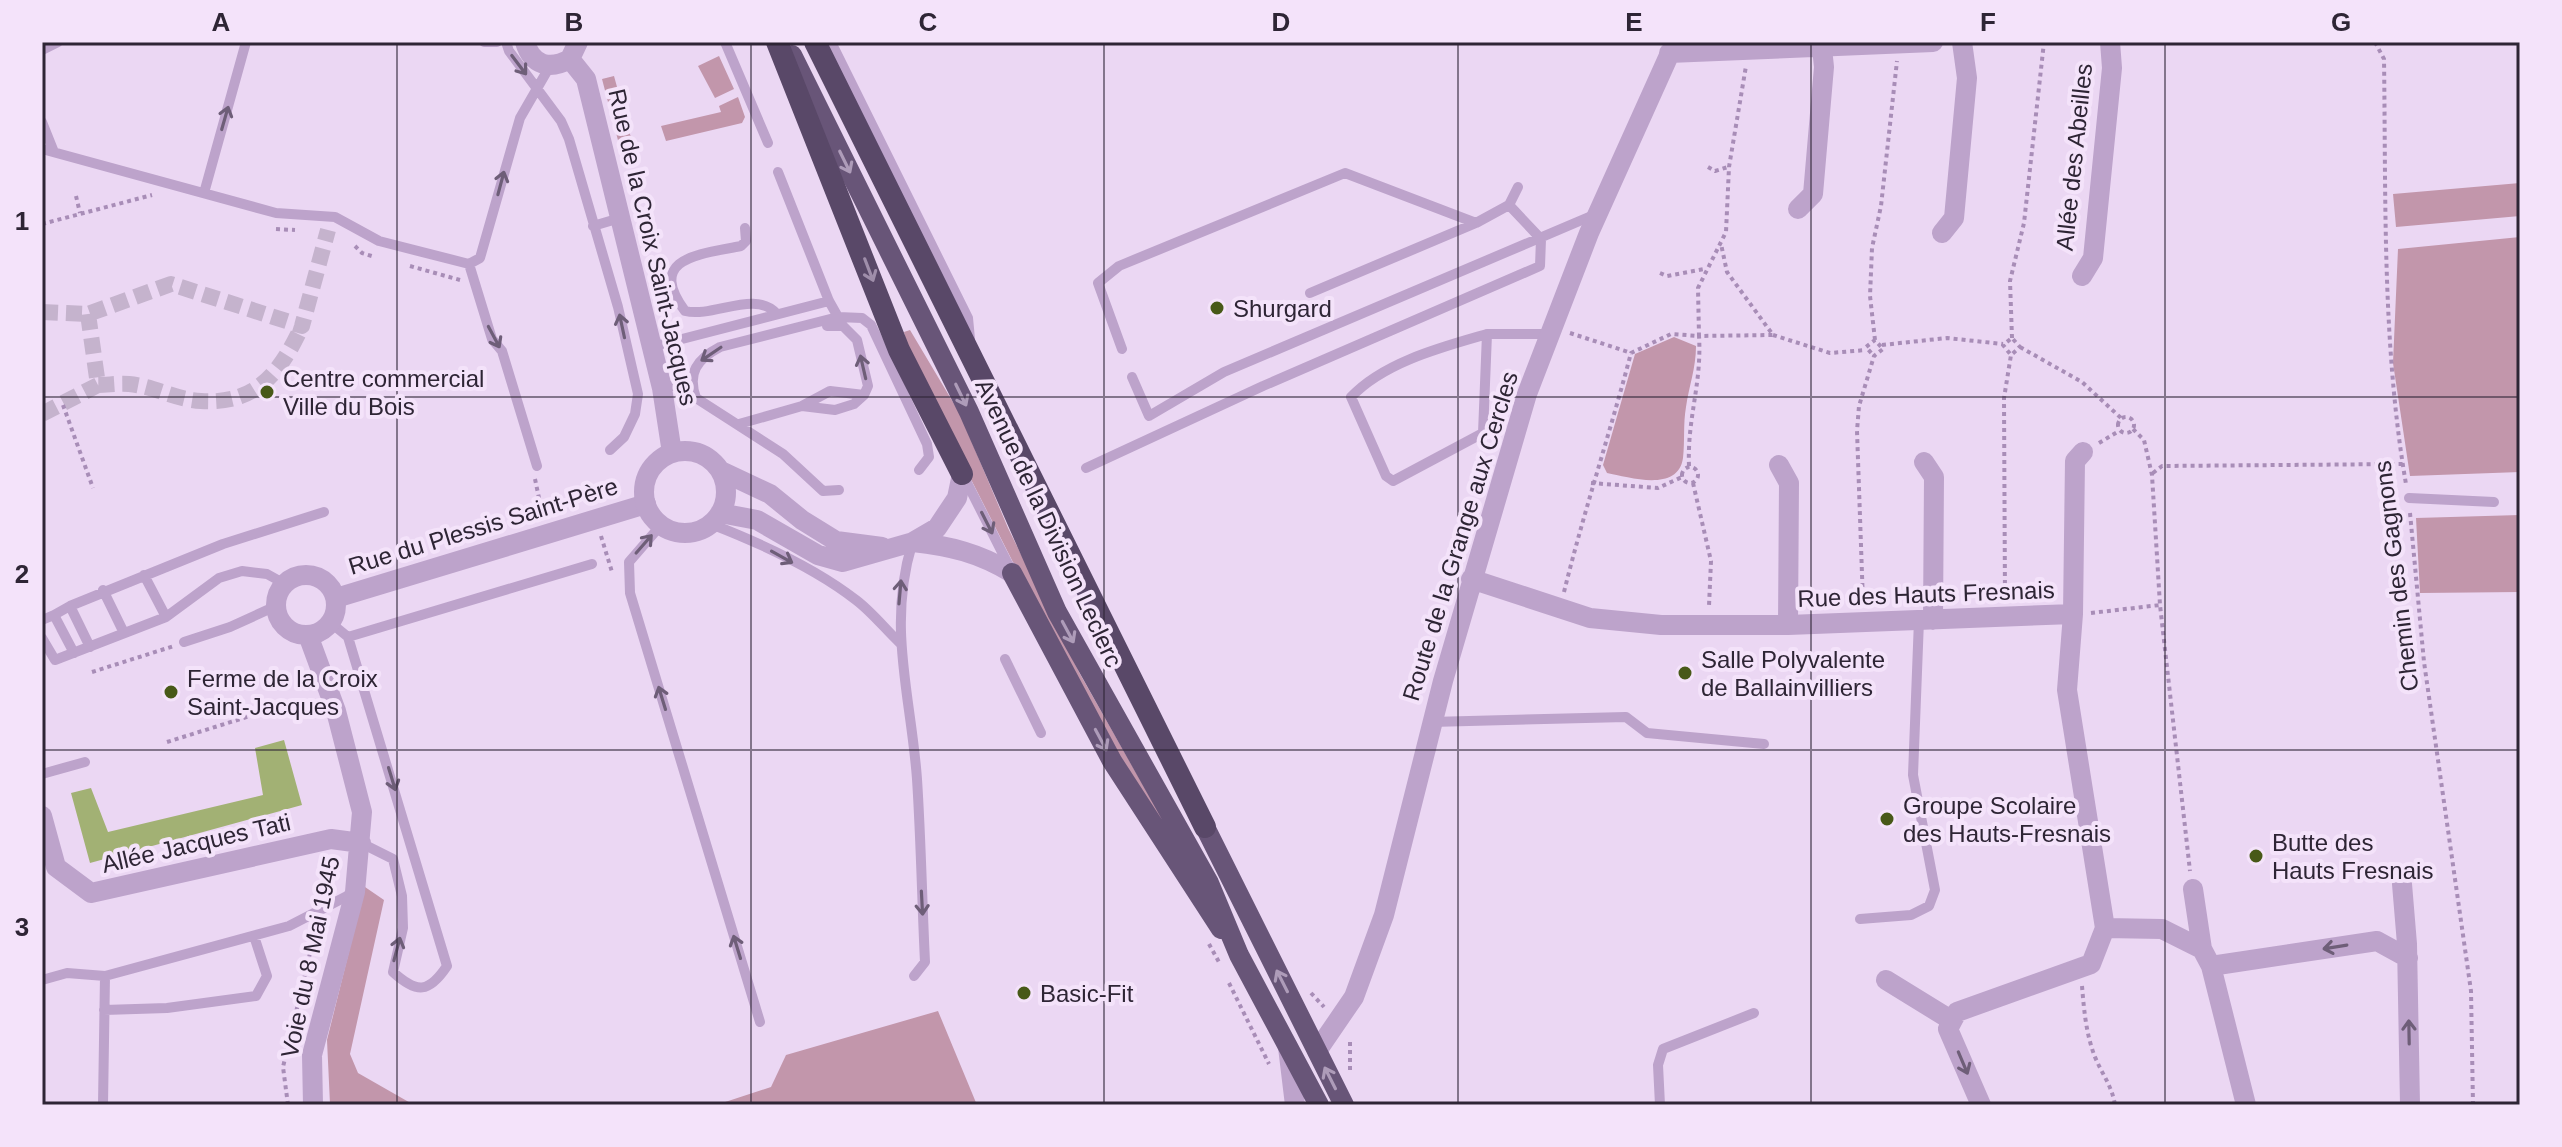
<svg xmlns="http://www.w3.org/2000/svg" width="2562" height="1147" font-family="Helvetica,sans-serif">
  <style>
    .green { fill: #c296ab }
    .water { fill: #a2b174 }
    .lines { fill: none; stroke-linecap: round; stroke-linejoin: round }
    .pedestrian-tunnel { stroke: #c5b3cd; stroke-width: 16; stroke-dasharray: 16 8; stroke-linecap: butt }
    .path { stroke: #a88db7; stroke-width: 4; stroke-dasharray: 4 4; stroke-linecap: butt }
    .service { stroke: #bda3cb; stroke-width: 10 }
    .minor { stroke: #bda3cb; stroke-width: 20 }
    .tertiary { stroke: #bda3cb; stroke-width: 20 }
    .primary { stroke: #685578; stroke-width: 20 }
    .trunk { stroke: #594868; stroke-width: 22 }
    .oneway { stroke: #6e5e78 }
    .oneway2 { stroke: #ae9cb9 }
    .oneway3 { stroke: #9f8eaa }
    .grid { fill: none; stroke: #2e2535; stroke-width: 2; stroke-opacity: 0.55 }
    .poi-dot { fill: #485918; stroke: #f4e3fa; stroke-width: 3 }
    .labels { text-anchor: middle; dominant-baseline: central; stroke-width: 8; stroke-linejoin: round; paint-order: stroke }
    .street-label { font-size: 24px; fill: #2e2535; stroke: #f4e3fa }
    .poi-label { font-size: 24px; fill: #2e2535; stroke: #f4e3fa; text-anchor: start }
    .neatline { fill: none; stroke: #2e2535; stroke-width: 3 }
    .grid-label { font-size: 26px; text-anchor: middle; font-weight: bold; fill: #2e2535 }
  </style>
  <rect width="100%" height="100%" fill="#ebd7f3"/>
  <!-- green -->
  <path class="green" d="M719 56 734 89 715 98 698 66Z
    M614 76 633 145 620 148 602 79Z
    M738 97 745 117 742 123 666 141 661 126 721 112 719 106Z
    M2520 183V216L2396 227 2393 194Z
    M2520 237V472L2410 476 2393 363 2398 249Z
    M910 330 960 414 1008 528 1080 674 1168 829 1163 832 1059 653 911 361 904 332Z
    M1674 337 1696 346C1696 368 1689 386 1686 407 1683 424 1685 441 1683 458 1678 493 1629 477 1607 473L1603 465 1635 354Z
    M2520 515V592L2420 593 2416 518Z
    M365 887 384 900 350 1054 358 1073 414 1105 330 1104 327 1040Z
    M938 1011 977 1105H716L771 1087 786 1055Z"/>
  <!-- water -->
  <path class="water" d="M284 740 302 805 90 863 71 793 91 788 108 832 263 795 255 748Z"/>
  <g class="lines">
    <!-- pedestrian-tunnel -->
    <path class="pedestrian-tunnel" d="M42 312 88 314 171 284 302 326 328 230
      M88 314 98 385C108 385 119 383 129 384 153 386 177 400 201 401 257 405 281 371 302 326
      M42 414 98 385"/>
    <!-- path -->
    <path class="path" d="M2375 42 2384 59C2386 200 2382 345 2406 484
      M1708 167 1715 171 1728 167
      M76 196 80 213
      M42 224 152 195
      M276 229 295 230
      M355 246 362 253 375 257
      M410 266 460 280
      M1660 273 1667 276 1704 269
      M1570 333 1631 353
      M1773 335 1830 353 1866 350
      M2012 338 2010 281 2024 223 2044 42
      M1875 340 1870 296 1872 248 1881 206 1897 61
      M1882 345 1947 338 2003 344
      M2020 347 2082 382 2121 418
      M63 405 93 488
      M2118 425a8 8 0 1 1 16 0a8 8 0 1 1-16 0Z
      M2133 429 2144 440 2152 475 2160 605 2190 871
      M2099 443 2119 431
      M1689 466C1687 418 1702 384 1699 336L1773 335 1727 272 1721 244
      M1682 475a8 8 0 1 1 16 0a8 8 0 1 1-16 0Z
      M2153 473 2162 466 2403 464
      M535 479 543 517
      M1591 483 1658 488 1682 477
      M1693 483 1711 561 1709 606
      M2410 513 2424 662 2471 991 2473 1105
      M601 536 612 572
      M1564 592C1584 511 1610 433 1631 353L1671 334 1699 336 1698 288 1726 232 1729 167 1746 66
      M2005 600 2004 398 2011 355 2020 347 2012 338 2003 345 2011 355
      M1863 603 1857 431 1859 406 1874 356 1883 349 1875 340 1866 347 1874 356
      M2091 613 2160 605
      M92 672 174 646
      M167 742 298 701
      M1209 944 1220 964
      M1229 983 1269 1064
      M2082 986C2084 1010 2086 1034 2095 1057 2102 1074 2112 1086 2115 1105
      M1311 993 1324 1007
      M1350 1070V1039
      M288 1105 283 1067 316 928"/>
    <!-- service -->
    <path class="service" d="M484 42H497
      M506 42 509 51 561 121 569 139 618 307 638 394 635 414 624 437 610 450
      M725 42 768 143
      M831 42 968 318 970 339
      M42 50 58 42
      M42 122 54 152
      M42 149 276 213 335 217 379 241 469 264 480 258 520 118 550 66
      M778 172 829 301 838 317
      M204 193 246 42
      M593 226 620 218
      M745 228 746 241 741 246C702 254 645 257 685 311 714 318 755 289 777 314
      M469 264 492 339 502 351 537 466
      M1310 293 1476 223 1509 205 1518 187
      M1487 334C1442 347 1384 362 1351 397L1386 476 1393 481 1483 433 1487 334H1550
      M651 347 829 301
      M1122 349 1098 283 1119 266 1345 173 1476 223
      M1132 377 1149 416 1224 372 1596 214
      M662 388 690 382
      M802 406 830 391 864 395
      M739 424 802 406 835 410 854 404 864 395 868 386 857 340 843 326H827
      M1086 468 1263 386 1540 266 1541 239 1509 205
      M965 479 1010 568
      M839 490 823 491 783 454 696 398C687 373 697 359 720 347L838 317 862 318 871 325 927 444 929 457 919 470
      M2409 498 2494 502
      M711 524C760 543 815 568 856 600 872 612 886 630 901 644
      M661 525 629 562 630 593 760 1022
      M912 544C887 627 911 696 917 779 921 840 922 901 925 962L914 976
      M144 575 166 617
      M103 590 124 633
      M70 606 54 615 74 653
      M42 620 54 615
      M331 623 348 637 592 564
      M348 637 447 966C429 993 417 994 393 972L403 928 402 896 393 859 361 843
      M42 638 55 660 166 617 219 578 242 571 267 574 285 584
      M184 642 230 627 276 606
      M90 647 70 606 223 544 324 512
      M1005 659 1041 733
      M1431 722 1626 717 1647 733 1764 744
      M42 774 85 762
      M1860 919 1911 915 1929 906 1935 890 1913 775 1919 620
      M42 980 67 973 105 976
      M104 1010 167 1008 256 996 267 976 254 936
      M103 1105 105 976 289 926 353 893
      M1660 1105 1658 1065 1663 1049 1754 1013"/>
    <!-- minor -->
    <path class="minor" d="M1669 53 1933 42
      M1798 209 1813 194 1824 67 1822 48
      M1942 233 1954 218 1967 78 1962 42
      M2082 276 2093 258 2112 68 2110 42
      M1924 462 1934 477 1933 620
      M1779 465 1789 483 1788 625
      M276 605a30 30 0 1 1 60 0a30 30 0 1 1-60 0Z
      M1471 579 1590 618 1661 625H1788L2073 614
      M336 598 646 504
      M308 635 336 711 362 812 355 892 312 1055 313 1105
      M42 816 56 867 91 893 331 839 361 843
      M2402 884 2407 944 2410 1105
      M2193 889 2202 949 2211 966 2246 1105
      M2105 928 2162 929 2202 949
      M2211 966 2377 941 2408 958
      M1886 980 1951 1020
      M1288 1047 1295 1105
      M1317 1051 1354 997 1384 915 1443 681 1527 394 1589 233 1675 42
      M1981 1105 1948 1029 1957 1012 2091 964 2105 928 2067 690 2073 614 2075 461 2083 452"/>
    <!-- tertiary -->
    <path class="tertiary" d="M525 42C532 66 550 70 570 59L578 42
      M570 59 586 79 662 388 672 453
      M644 492a41 41 0 1 1 82 0a41 41 0 1 1-82 0Z
      M721 471 770 494 802 520 836 541 882 547
      M720 513 757 520 818 555 843 562 913 542 937 528 957 498 962 474
      M913 542C950 546 979 553 1012 573"/>
    <!-- primary -->
    <path class="primary" d="M792 55 969 412 1057 612 1209 883 1239 955 1319 1105
      M1012 573 1112 761 1221 929
      M1205 827 1344 1105"/>
    <!-- trunk -->
    <path class="trunk" d="M777 42 899 350 962 474
      M815 42 1205 827"/>
  </g>
  <!-- one-way arrows -->
  <defs><path id="oneway-shaft" d="M-6 0H5M1.5-3L5.5 0L1.5 3" fill="none" stroke-width="1.6" stroke-linecap="round" stroke-linejoin="round" transform="scale(2)"/></defs>
  <g class="oneway">
    <use href="#oneway-shaft" transform="translate(519 65) rotate(53)"/>
    <use href="#oneway-shaft" transform="translate(225 118) rotate(-74)"/>
    <use href="#oneway-shaft" transform="translate(501 183) rotate(-75)"/>
    <use href="#oneway-shaft" transform="translate(622 326) rotate(-102)"/>
    <use href="#oneway-shaft" transform="translate(494 337) rotate(62)"/>
    <use href="#oneway-shaft" transform="translate(711 354) rotate(146)"/>
    <use href="#oneway-shaft" transform="translate(863 367) rotate(-103)"/>
    <use href="#oneway-shaft" transform="translate(987 523) rotate(63)"/>
    <use href="#oneway-shaft" transform="translate(644 544) rotate(-49)"/>
    <use href="#oneway-shaft" transform="translate(782 557) rotate(29)"/>
    <use href="#oneway-shaft" transform="translate(900 592) rotate(-85)"/>
    <use href="#oneway-shaft" transform="translate(662 698) rotate(-107)"/>
    <use href="#oneway-shaft" transform="translate(392 779) rotate(73)"/>
    <use href="#oneway-shaft" transform="translate(922 903) rotate(87)"/>
    <use href="#oneway-shaft" transform="translate(737 947) rotate(-107)"/>
    <use href="#oneway-shaft" transform="translate(2335 947) rotate(171)"/>
    <use href="#oneway-shaft" transform="translate(397 949) rotate(-75)"/>
    <use href="#oneway-shaft" transform="translate(2409 1032) rotate(-91)"/>
    <use href="#oneway-shaft" transform="translate(1963 1063) rotate(67)"/>
  </g>
  <g class="oneway2">
    <use href="#oneway-shaft" transform="translate(845 162) rotate(64)"/>
    <use href="#oneway-shaft" transform="translate(961 395) rotate(64)"/>
    <use href="#oneway-shaft" transform="translate(1068 632) rotate(62)"/>
    <use href="#oneway-shaft" transform="translate(1101 740) rotate(62)"/>
    <use href="#oneway-shaft" transform="translate(1282 981) rotate(-117)"/>
    <use href="#oneway-shaft" transform="translate(1330 1078) rotate(-117)"/>
  </g>
  <use class="oneway3" href="#oneway-shaft" transform="translate(869 270) rotate(69)"/>
  <!-- grid -->
  <path class="grid" d="M397 42V1105M751 42V1105M1104 42V1105M1458 42V1105M1811 42V1105M2165 42V1105M42 397H2520M42 750H2520"/>
  <!-- markers -->
  <g class="poi-dot">
    <circle cx="1217" cy="308" r="8"/>
    <circle cx="267" cy="392" r="8"/>
    <circle cx="1685" cy="673" r="8"/>
    <circle cx="171" cy="692" r="8"/>
    <circle cx="1887" cy="819" r="8"/>
    <circle cx="2256" cy="856" r="8"/>
    <circle cx="1024" cy="993" r="8"/>
  </g>
  <g class="labels">
    <!-- street labels -->
    <g class="street-label">
      <text transform="translate(2074 157) rotate(-84)">Allée des Abeilles</text>
      <text transform="translate(653 247) rotate(77)">Rue de la Croix Saint-Jacques</text>
      <text transform="translate(1049 523) rotate(65)">Avenue de la Division Leclerc</text>
      <text transform="translate(483 526) rotate(-17)">Rue du Plessis Saint-Père</text>
      <text transform="translate(1460 536) rotate(-73)">Route de la Grange aux Cercles</text>
      <text transform="translate(2396 576) rotate(-97)">Chemin des Gagnons</text>
      <text transform="translate(1926 594) rotate(-2)">Rue des Hauts Fresnais</text>
      <text transform="translate(196 843) rotate(-13)">Allée Jacques Tati</text>
      <text transform="translate(310 957) rotate(-78)">Voie du 8 Mai 1945</text>
    </g>
    <!-- poi labels -->
    <g class="poi-label">
      <text x="1233" y="308">Shurgard</text>
      <text x="283" y="378">Centre commercial<tspan x="283" dy="28">Ville du Bois</tspan></text>
      <text x="1701" y="659">Salle Polyvalente<tspan x="1701" dy="28">de Ballainvilliers</tspan></text>
      <text x="187" y="678">Ferme de la Croix<tspan x="187" dy="28">Saint-Jacques</tspan></text>
      <text x="1903" y="805">Groupe Scolaire<tspan x="1903" dy="28">des Hauts-Fresnais</tspan></text>
      <text x="2272" y="842">Butte des<tspan x="2272" dy="28">Hauts Fresnais</tspan></text>
      <text x="1040" y="993">Basic-Fit</text>
    </g>
  </g>
  <!-- border -->
  <rect width="2562" height="1147" fill="none" stroke="#f4e3fa" stroke-width="88"/>
  <rect x="44" y="44" width="2474" height="1059" class="neatline"/>
  <g class="grid-label">
    <text x="221" y="31">A</text>
    <text x="574" y="31">B</text>
    <text x="928" y="31">C</text>
    <text x="1281" y="31">D</text>
    <text x="1634" y="31">E</text>
    <text x="1988" y="31">F</text>
    <text x="2341" y="31">G</text>
    <text x="22" y="230">1</text>
    <text x="22" y="583">2</text>
    <text x="22" y="936">3</text>
  </g>
</svg>
